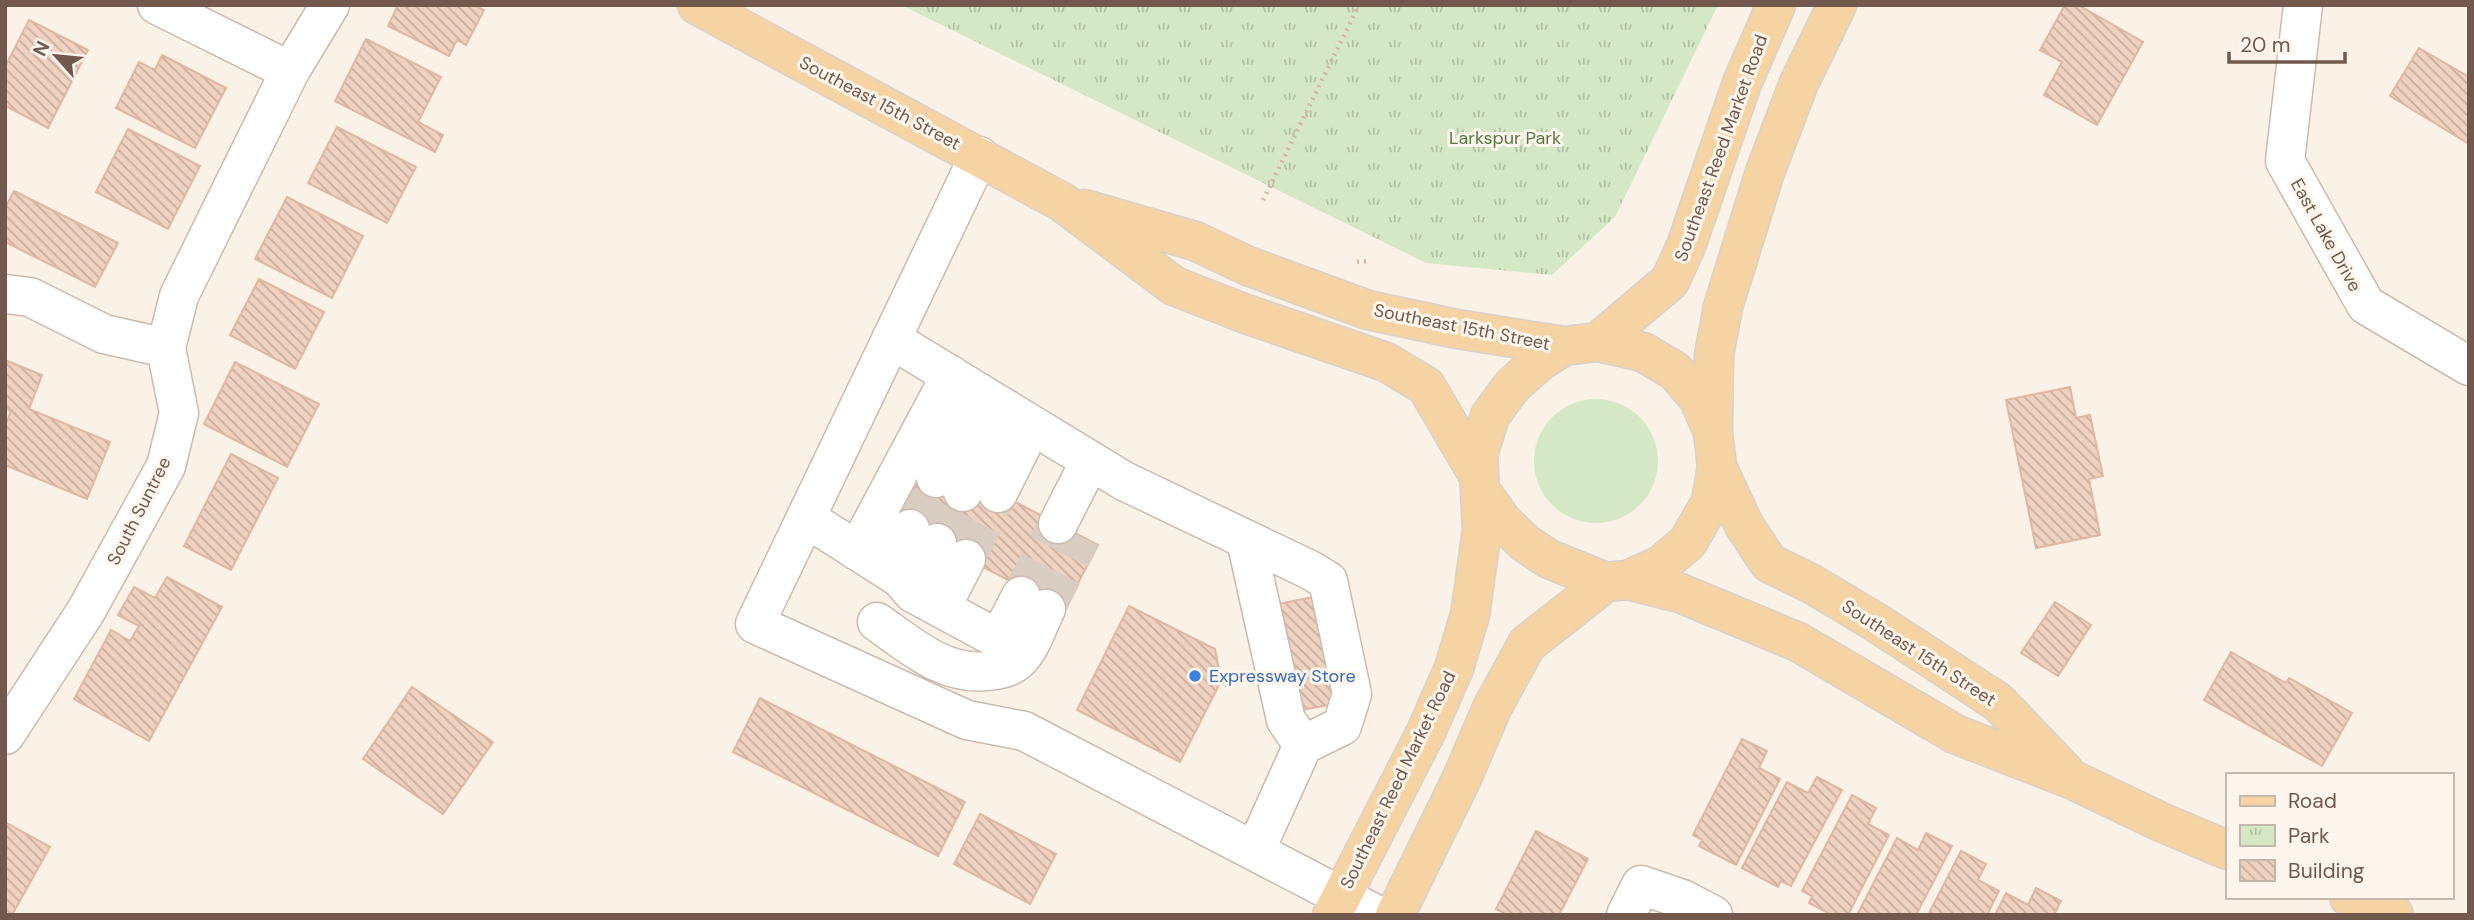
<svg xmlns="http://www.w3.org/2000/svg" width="2474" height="920" font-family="'DM Sans',sans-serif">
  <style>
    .green { fill: #d5e8c6 }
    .park { fill: url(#park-tufts) }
    .building { fill: url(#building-back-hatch); stroke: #e0b7a1; stroke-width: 2 }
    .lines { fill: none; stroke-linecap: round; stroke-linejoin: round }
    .minor-tunnel { stroke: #d9ccc0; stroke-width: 38; stroke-dasharray: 38 19; stroke-linecap: butt }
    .minor-casing { stroke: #ccbaad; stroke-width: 41 }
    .major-casing { stroke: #d8d1cd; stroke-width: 41 }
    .path { stroke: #d3b4a3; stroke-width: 4.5; stroke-dasharray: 2 5; stroke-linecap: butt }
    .minor { stroke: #fff; stroke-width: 38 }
    .major { stroke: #f5d3a3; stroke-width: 38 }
    .shop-dot { fill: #3f7fe0; stroke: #fef6ed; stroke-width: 2.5 }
    .labels { text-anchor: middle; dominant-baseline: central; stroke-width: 6; stroke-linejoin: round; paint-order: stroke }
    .street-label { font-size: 18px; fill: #73594d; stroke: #fef6ed }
    .park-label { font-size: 18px; fill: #567845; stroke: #fef6ed }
    .shop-label { font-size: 18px; fill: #366cbe; stroke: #fef6ed; text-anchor: start }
  </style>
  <defs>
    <pattern id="park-tufts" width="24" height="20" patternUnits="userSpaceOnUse" patternTransform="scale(1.75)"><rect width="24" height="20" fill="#d5e8c6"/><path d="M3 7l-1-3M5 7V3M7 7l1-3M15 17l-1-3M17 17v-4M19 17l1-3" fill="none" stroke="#b1bfa3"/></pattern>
    <pattern id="building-back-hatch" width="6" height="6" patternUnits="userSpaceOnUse" patternTransform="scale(1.75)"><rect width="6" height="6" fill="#efd1c0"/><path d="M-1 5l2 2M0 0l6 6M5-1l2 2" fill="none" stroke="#c6ad9e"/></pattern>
  </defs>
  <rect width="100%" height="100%" fill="#fbf2e7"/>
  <!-- green -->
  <path class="green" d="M1534 461a62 62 0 1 1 124 0a62 62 0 1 1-124 0Z"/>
  <!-- park -->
  <path class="park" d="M901 5H1718L1615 217 1552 275 1426 263Z"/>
  <!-- building -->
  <path class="building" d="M398 5H474L484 10 466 45 457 40 449 56 388 26Z
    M2065 5H2078L2143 42 2097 125 2044 95 2062 62 2040 50Z
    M29 20 88 50 48 128 5 106V67Z
    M366 39 441 77 418 122 443 135 435 152 335 101Z
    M2419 48 2469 77V144L2390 96Z
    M162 55 226 88 195 148 116 108 139 62 155 70Z
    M337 127 416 167 387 223 308 183Z
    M128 129 200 166 168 229 96 192Z
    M14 191 118 243 95 287 5 242V208Z
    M287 197 363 236 332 298 255 259Z
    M259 279 324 312 295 369 230 335Z
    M5 360 42 375 29 409 110 442 87 499 5 465V426L11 411 5 408Z
    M235 362 319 404 287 467 204 424Z
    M2070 387 2076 418 2090 415 2103 476 2089 479 2100 535 2036 548 2006 400Z
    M231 454 278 478 231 570 184 546Z
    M923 472 983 485 1098 545 1061 616 1010 581 897 522Z
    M167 577 222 607 149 741 74 699 111 630 130 641 139 626 118 615 134 587 155 598Z
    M1314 597 1334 704 1297 711 1278 604Z
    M2055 602 2091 625 2058 676 2021 653Z
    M1129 606 1215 649 1221 681 1180 762 1077 710Z
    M2231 652 2286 683 2289 678 2352 713 2322 766 2204 700Z
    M412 687 493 742 443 814 363 759Z
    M760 698 965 802 938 856 733 752Z
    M1742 739 1767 751 1759 768 1780 779 1736 865 1699 846 1702 840 1693 835Z
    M1817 777 1842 790 1791 886 1781 881 1778 887 1742 868 1787 782 1808 793Z
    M1852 795 1876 808 1868 824 1889 835 1848 915H1832L1809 903 1812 896 1802 891Z
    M980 814 1056 854 1030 904 954 864Z
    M5 822 50 847 12 915H5Z
    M1536 831 1588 859 1559 915H1508L1496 909Z
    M1926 833 1952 846 1916 915H1857L1897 838 1918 850Z
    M1961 851 1986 864 1978 880 1999 891 1987 915H1928Z
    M2036 888 2061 901 2054 915H1995L2006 893 2028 905Z"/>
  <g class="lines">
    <!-- minor-tunnel -->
    <path class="minor-tunnel" d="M910 529 936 478
      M937 543 963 492
      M966 559 998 493
      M1021 596 1058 524
      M1046 609 1082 537"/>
    <defs>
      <path id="minor" d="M157 5 290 71
        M2303 5 2285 161 2366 305 2469 366
        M979 156 755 624 967 720 1024 731 1377 915
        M5 294 30 297 104 334 166 348
        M891 339 1124 481 1310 570 1328 581 1352 694 1342 726 1303 745 1255 851
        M936 478 980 393
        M963 492 1006 409
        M998 493 1032 425
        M806 518 900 578 913 593 1024 653
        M1058 524 1090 461
        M1246 540 1286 720 1303 745
        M857 551 951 375
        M889 571 910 529
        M913 593 937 543
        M941 608 966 559
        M877 622C910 645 944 676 987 671 995 670 1006 669 1013 664 1030 654 1037 626 1046 609
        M999 639 1021 596
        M5 735 86 611 166 466 179 413 166 348 179 296 290 71 330 5
        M1626 915 1641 885 1682 899 1713 915"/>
      <path id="major" d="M697 5 1062 202 1174 286 1246 314 1386 362 1426 386 1477 473
        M1084 209 1195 241 1248 266 1368 310 1457 329 1564 346 1598 342 1643 352 1675 371 1699 399 1713 432
        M1598 342 1670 281 1686 246 1742 83 1776 5
        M1717 467 1744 525 1769 563 1812 584 1877 623 1998 702 2064 771
        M1481 491 1502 521 1525 543 1549 559 1606 582 1628 580 1680 593 1798 642 1955 734 2073 780 2161 822 2227 850
        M1628 580 1661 565 1688 542 1711 502 1717 467 1713 432 1714 355 1723 307 1765 172 1799 83 1837 5
        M2349 897 2394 915
        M1332 915 1426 732 1454 668 1470 615 1482 530 1478 455 1490 416 1512 386 1540 361 1564 346
        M1395 915 1462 778 1492 708 1527 644 1606 582"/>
    </defs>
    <!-- minor casing -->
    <use href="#minor" class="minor-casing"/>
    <!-- major casing -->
    <use href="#major" class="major-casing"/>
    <!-- path -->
    <path class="path" d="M1263 200 1359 5
      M1357 262 1370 261"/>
    <!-- minor -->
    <use href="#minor" class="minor"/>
    <!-- major -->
    <use href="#major" class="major"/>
  </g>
  <!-- markers -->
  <circle class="shop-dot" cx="1195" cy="676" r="7"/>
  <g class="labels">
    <!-- street labels -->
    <g class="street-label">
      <text transform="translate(880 103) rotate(28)">Southeast 15th Street</text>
      <text transform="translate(1721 148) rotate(-70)">Southeast Reed Market Road</text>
      <text transform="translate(2326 235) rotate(61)">East Lake Drive</text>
      <text transform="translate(1462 327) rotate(11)">Southeast 15th Street</text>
      <text transform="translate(139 511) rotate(-63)">South Suntree</text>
      <text transform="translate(1919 653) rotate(33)">Southeast 15th Street</text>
      <text transform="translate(1398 780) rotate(-64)">Southeast Reed Market Road</text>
    </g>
    <!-- park labels -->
    <g class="park-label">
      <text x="1505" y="138">Larkspur Park</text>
    </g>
    <!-- shop labels -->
    <g class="shop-label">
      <text x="1209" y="676">Expressway Store</text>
    </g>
  </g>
  <!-- border -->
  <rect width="2474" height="920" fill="none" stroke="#73594d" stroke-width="14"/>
  <!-- legend -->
  <rect x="2226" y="773" width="228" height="126" fill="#fef6ed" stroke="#c6b7ad" stroke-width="2"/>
  <rect x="2240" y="796" width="35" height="10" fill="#f5d3a3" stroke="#c6b7ad" stroke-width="2"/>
  <text x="2288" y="808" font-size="21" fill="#73594d">Road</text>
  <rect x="2240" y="825" width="35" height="21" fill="url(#park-tufts)" stroke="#c6b7ad" stroke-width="2"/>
  <text x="2288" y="843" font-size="21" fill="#73594d">Park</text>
  <rect x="2240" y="860" width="35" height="21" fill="url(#building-back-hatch)" stroke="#c6b7ad" stroke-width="2"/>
  <text x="2288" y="878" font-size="21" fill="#73594d">Building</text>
  <!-- north arrow -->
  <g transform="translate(56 56) rotate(297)" stroke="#fef6ed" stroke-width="5" paint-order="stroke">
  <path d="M0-5L12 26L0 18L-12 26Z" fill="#73594d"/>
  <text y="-10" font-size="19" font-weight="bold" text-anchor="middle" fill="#73594d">N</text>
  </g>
  <!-- scale -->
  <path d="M2229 52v10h116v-10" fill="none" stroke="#73594d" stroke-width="3.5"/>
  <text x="2240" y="52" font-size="21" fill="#73594d" stroke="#fef6ed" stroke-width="5" paint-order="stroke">20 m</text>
</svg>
